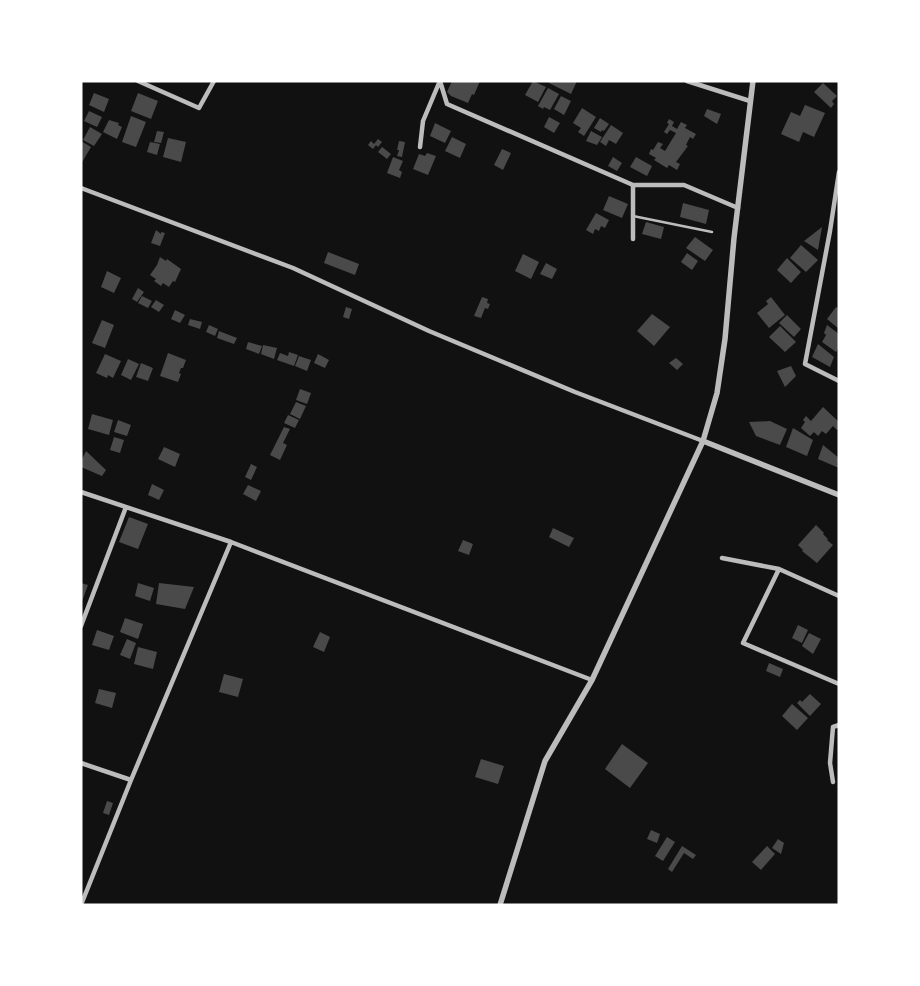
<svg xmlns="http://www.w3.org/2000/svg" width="920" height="986" font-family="'Alegreya Sans',sans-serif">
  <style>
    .building { fill: #4a4a4a }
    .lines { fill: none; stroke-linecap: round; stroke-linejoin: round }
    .service { stroke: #bcbcbc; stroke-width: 2.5 }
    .minor { stroke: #bcbcbc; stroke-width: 4.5 }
    .tertiary { stroke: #bcbcbc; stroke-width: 5.5 }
  </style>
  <rect width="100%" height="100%" fill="#111"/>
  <!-- building -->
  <path class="building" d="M452 81H480L474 95 472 94 468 103 451 96 447 92Z
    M533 81 546 87 538 102 525 95Z
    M550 81H577L571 94 549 83Z
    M823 83 837 96 832 101 834 104 831 108 814 92Z
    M548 88 559 94 550 110 544 107 543 109 538 106Z
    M94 93 109 99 104 112 89 105Z
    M138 93 158 101 151 119 131 111Z
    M561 96 571 101 564 115 554 109Z
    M805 105 825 113 814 137 803 132 799 142 781 134 791 112 800 116Z
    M582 108 596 117 584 136 578 132 581 128 573 123Z
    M707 109 721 114 717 124 704 116Z
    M89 111 102 117 97 127 84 121Z
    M131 116 146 122 136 147 122 142Z
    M549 117 560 123 554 133 544 127Z
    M600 118 609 124 604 131 602 130 601 132 594 128Z
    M669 119 674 122 672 126 677 129 681 122 687 125 685 128 696 134 693 139 690 137 686 145 688 146 676 162 680 164 677 170 669 165 667 168 654 160 656 158 649 154 651 149 653 150 658 142 663 144 660 148 665 151 676 133 670 130 667 134 664 132 669 124 667 123Z
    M109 120 119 123 118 125 122 127 117 139 103 132Z
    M435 123 451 131 445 143 430 136Z
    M611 125 623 133 616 144 609 140 606 146 600 142Z
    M90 127 102 134 94 146 83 140Z
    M157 131 164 132 161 143 154 142Z
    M591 131 602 137 597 145 586 141Z
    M452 137 466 144 460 158 445 151Z
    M168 138 186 142 181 162 163 157Z
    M378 139 382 142 378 147 376 145 373 149 368 145 371 141 374 144Z
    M81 141 91 147 81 164Z
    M399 141 405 142 402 157 397 156 399 150H397Z
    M150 142 160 144 157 155 147 152Z
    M382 147 391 154 387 159 378 152Z
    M502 149 511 153 503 170 494 165Z
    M427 153 436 156 428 175 413 169 419 154 425 156Z
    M393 157 403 161 399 170 402 172 400 178 387 173Z
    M613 157 622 163 617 171 608 166Z
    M636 157 652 166 647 176 630 167Z
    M609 196 628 204 622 218 603 210Z
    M683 203 709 210 706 224 680 217Z
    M596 213 609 220 605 228 601 226 599 231 595 229 593 234 586 230Z
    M646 222 664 227 661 239 642 234Z
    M822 227 818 250 804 241Z
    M156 230 161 234V232L165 233 160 246 151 243Z
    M695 237 713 250 705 261 686 248Z
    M801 245 818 260 806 272 790 258Z
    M328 252 359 264 355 275 324 263Z
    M687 253 698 261 692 270 681 262Z
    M523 254 539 262 531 279 515 271Z
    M160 257 166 261 167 259 181 269 175 282 173 281 169 287 163 283 161 286 154 281 156 279 150 275 157 265Z
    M787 258 801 272 791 283 777 270Z
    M546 263 557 269 552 279 540 274Z
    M107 271 121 278 114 293 101 287Z
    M138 288 144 292 137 302 132 299Z
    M142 296 152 301 148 308 138 303Z
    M482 297 488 299 487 303 490 304 488 309 485 308 481 318 474 316Z
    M771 297 785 315 769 328 757 313 768 304 766 301Z
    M156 300 164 305 159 312 151 307Z
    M346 307 352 309 349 319 343 317Z
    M836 307 839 309V329L827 319Z
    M175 310 185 315 180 323 171 319Z
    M652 314 670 327 654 346 637 331Z
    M787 315 801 329 794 337 779 323Z
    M190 319 202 322 200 329 188 325Z
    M102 320 114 325 105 348 92 343Z
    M209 325 218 329 215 336 206 332Z
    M827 325 839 334V348L836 352 822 342 826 335 824 333Z
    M780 326 796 342 785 352 769 337Z
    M219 331 237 338 234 344 217 338Z
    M248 342 262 346 259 354 246 349Z
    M818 344 834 357 830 367 812 357Z
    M263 345 277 348 274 359 261 354Z
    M289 352 298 355 294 366 277 360 280 353 288 356Z
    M168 353 186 360 183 368H181L179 373 181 374 178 382 160 376Z
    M105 354 121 361 113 378 108 375 107 378 96 373Z
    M318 354 329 360 325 368 314 363Z
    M299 356 311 360 307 371 295 366Z
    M676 358 683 364 677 370 669 363Z
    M128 359 139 364 131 380 121 375Z
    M141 363 153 368 148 381 136 377Z
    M791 366 796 376 785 387 777 371Z
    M300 389 311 393 307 404 296 400Z
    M296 402 306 406 300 419 290 414Z
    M823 407 839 422V428L837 430 833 426 826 434 822 431 818 436 814 432 810 436 801 428 805 422 803 420 806 416 811 421Z
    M92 414 113 420 109 435 88 429Z
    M288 415 299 420 295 428 284 423Z
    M118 420 131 425 127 436 114 432Z
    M770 421 787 429 780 445 756 436 749 422Z
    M284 427 290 429 283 443 287 445 280 460 270 455Z
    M793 428 813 440 807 456 786 447Z
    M114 437 124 440 120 453 110 450Z
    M823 445 839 458V468L818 459Z
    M164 447 180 454 175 467 158 459Z
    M86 451 106 470 102 476 81 467V461Z
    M251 464 257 467 251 480 245 477Z
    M152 484 164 490 159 500 148 495Z
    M248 485 261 491 256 501 243 494Z
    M129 517 148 524 138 549 119 542Z
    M816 525 824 533 823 534 828 539 827 540 833 545 817 563 802 551 803 550 798 545Z
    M553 528 574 538 569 547 549 537Z
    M463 540 473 544 469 555 458 551Z
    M81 583 88 585 81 604Z
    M138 583 154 588 150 601 135 596Z
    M159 583 194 587 185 609 156 604Z
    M125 618 143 624 138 639 120 632Z
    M798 625 808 630 802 643 792 638Z
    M97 630 114 636 109 650 92 645Z
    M320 632 330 637 324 652 313 647Z
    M809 633 821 639 813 654 802 646Z
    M127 639 136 643 130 659 120 655Z
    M138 647 157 652 153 669 134 664Z
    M769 663 783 669 780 677 766 671Z
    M224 674 243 679 238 697 219 692Z
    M99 689 116 693 112 708 95 703Z
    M810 694 821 704 810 716 797 703 800 700 802 702Z
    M792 704 808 718 797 730 782 716Z
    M622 744 648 763 630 788 605 769Z
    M481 759 504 766 498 784 475 777Z
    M107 801 113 803 109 815 103 813Z
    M651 830 660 834 657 843 647 839Z
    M667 837 675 842 663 861 655 856Z
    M778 839 784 843 781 854 772 848Z
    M682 846 696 855 693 859 684 853 672 872 668 869Z
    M767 846 775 854 761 870 752 862Z"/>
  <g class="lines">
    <!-- service -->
    <path class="service" d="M633 216 712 232"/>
    <!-- minor -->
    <path class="minor" d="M138 81 199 108 214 81
      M440 81 447 104 633 185H684L738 208
      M687 81 750 101
      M420 147 423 121 439 83
      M839 172 830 231 805 364 839 381
      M633 185V239
      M81 188 293 268 429 331 575 392 703 441
      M81 492 231 542 131 780 81 905
      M231 542 592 680
      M722 558 779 569 839 596
      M779 569 743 643 839 684
      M81 626 126 507
      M81 763 131 780
      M833 782 830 763 833 727 839 725"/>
    <!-- tertiary -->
    <path class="tertiary" d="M703 441 839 495
      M500 905 545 761 592 680 703 441 717 393 725 339 734 238 753 81"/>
  </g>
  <!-- border -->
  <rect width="920" height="986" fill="none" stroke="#ffffff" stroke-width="165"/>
</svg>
